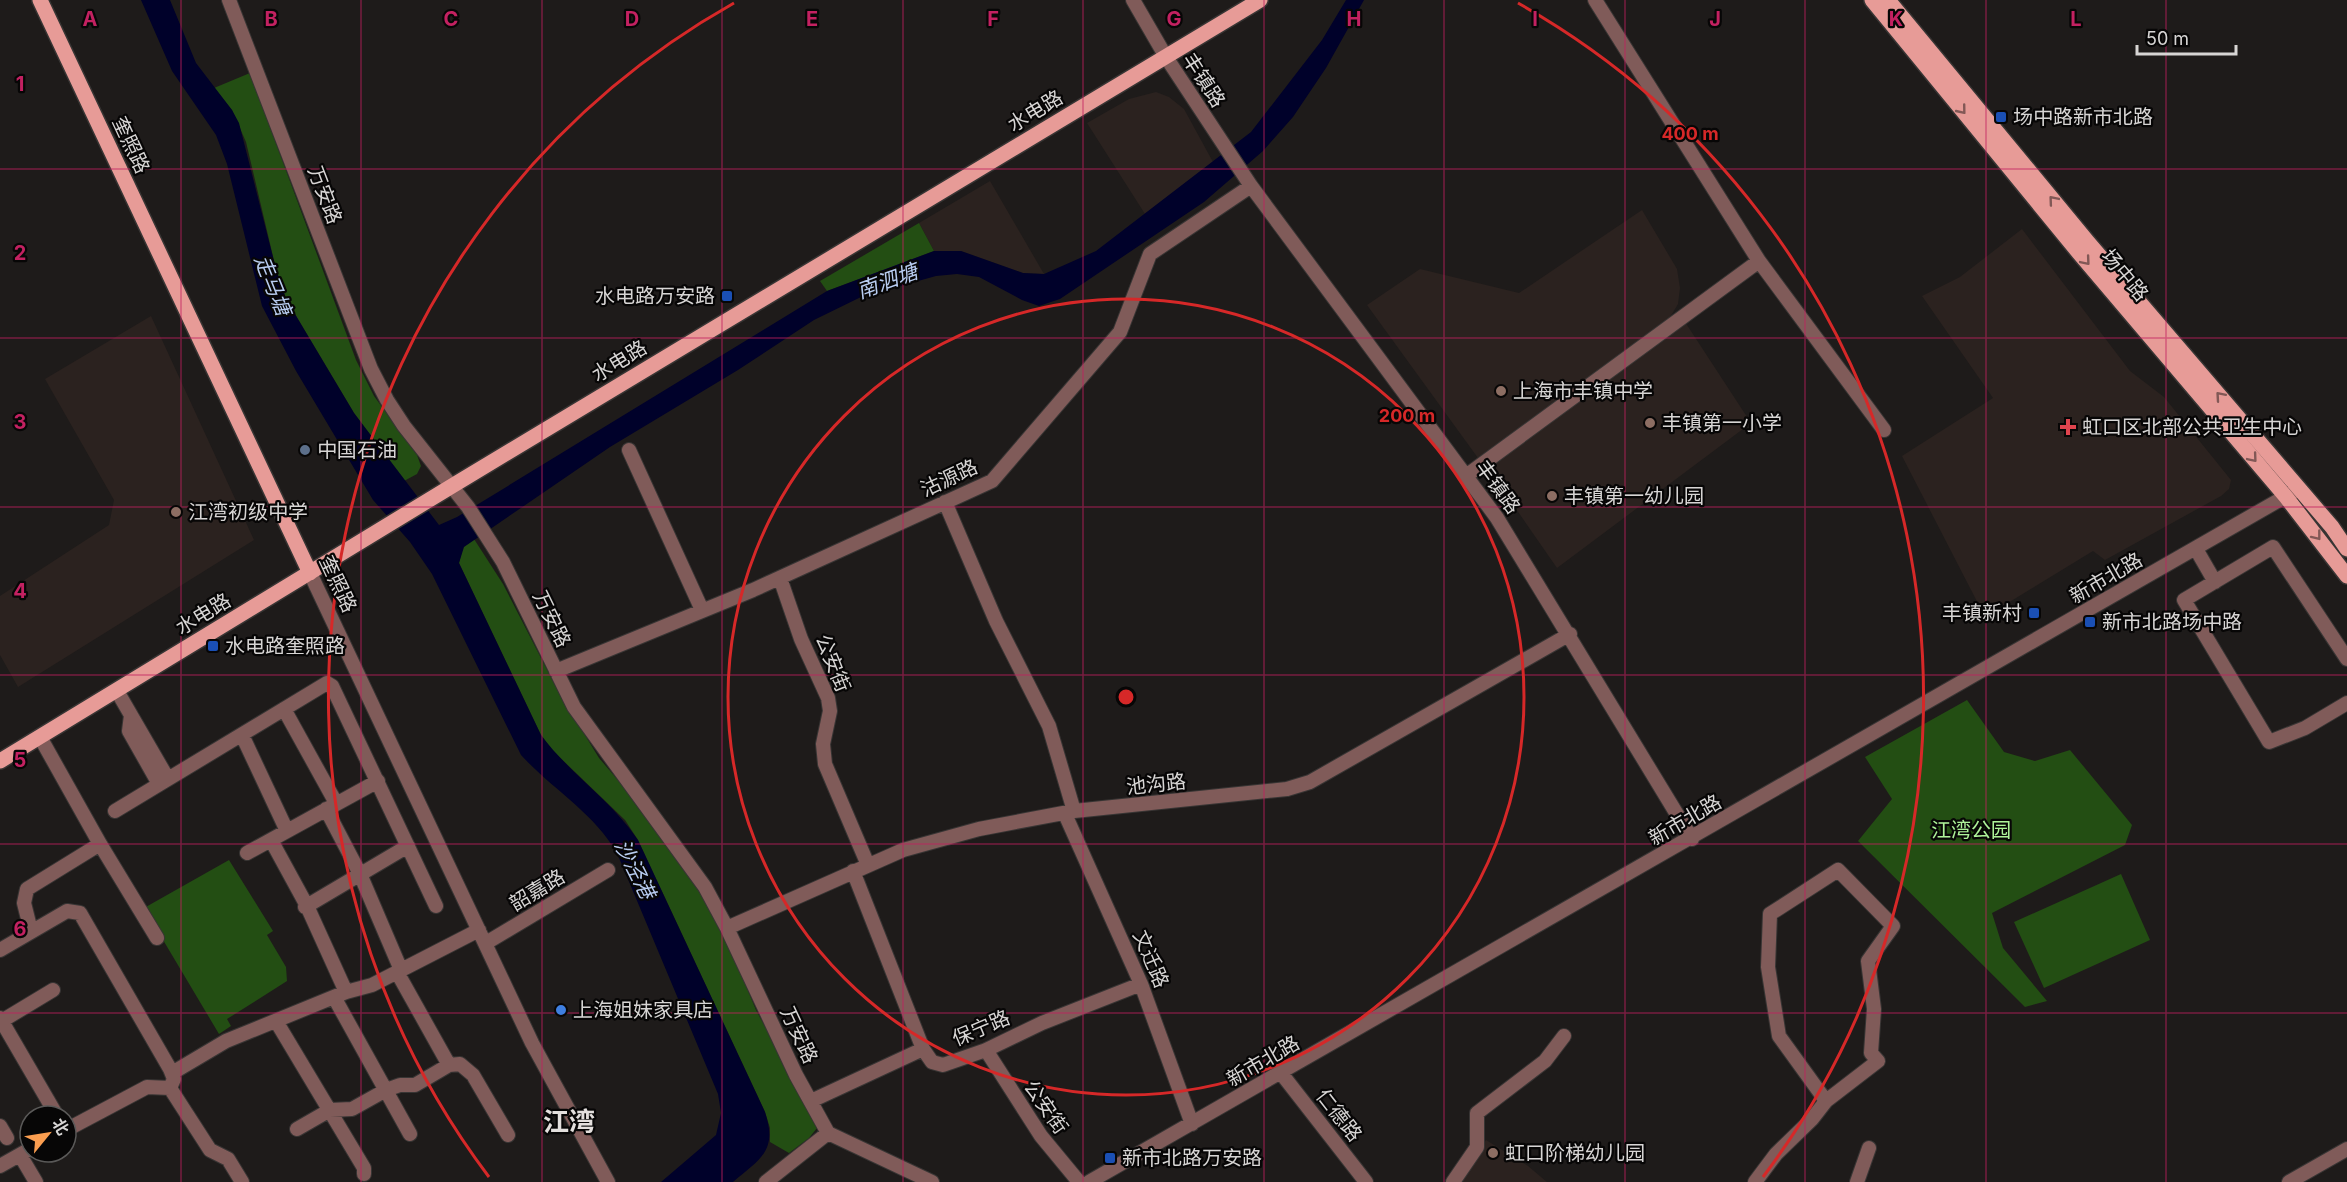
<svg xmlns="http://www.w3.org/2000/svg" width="2347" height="1182" font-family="Inter,'Noto Sans SC',sans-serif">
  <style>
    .built { fill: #2b221f }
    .green { fill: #234e13 }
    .water { fill: #00012a }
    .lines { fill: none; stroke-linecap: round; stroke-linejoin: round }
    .minor-casing { stroke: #383534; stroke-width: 16 }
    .major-casing { stroke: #383534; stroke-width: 18 }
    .minor { stroke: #805b59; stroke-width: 14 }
    .major { stroke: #e79b97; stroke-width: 15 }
    .oneway { stroke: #825856 }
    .grid { fill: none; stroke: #c32161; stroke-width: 1.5; stroke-opacity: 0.55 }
    .ring { fill: none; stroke: #d62828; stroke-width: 3 }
    .transit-dot { fill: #1a4fb4; stroke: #070606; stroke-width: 2 }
    .education-dot { fill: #8d6e63; stroke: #070606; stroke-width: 2 }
    .health-dot { fill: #e0444e; stroke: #070606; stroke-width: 2 }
    .service-dot { fill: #5c6f8a; stroke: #070606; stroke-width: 2 }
    .shop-dot { fill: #3f7fe0; stroke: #070606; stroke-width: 2 }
    .labels { text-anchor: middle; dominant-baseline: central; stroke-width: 4.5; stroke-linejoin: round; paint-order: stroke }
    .street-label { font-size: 20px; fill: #d7d5d4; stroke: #070606 }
    .poi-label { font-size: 20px; fill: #d7d5d4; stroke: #070606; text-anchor: start }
    .park-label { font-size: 20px; fill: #aef399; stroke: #070606 }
    .water-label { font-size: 21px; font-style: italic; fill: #b8ccf0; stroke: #070606 }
    .district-label { font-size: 26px; font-weight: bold; fill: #e3dfdd; stroke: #070606 }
    .grid-label { font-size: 20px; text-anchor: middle; font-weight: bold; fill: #c32161; stroke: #070606; stroke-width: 4.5; stroke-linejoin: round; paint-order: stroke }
    .centre { fill: #d62828; stroke: #070606; stroke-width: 3 }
    .ring-label { font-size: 18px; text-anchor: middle; font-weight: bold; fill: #d62828; stroke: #070606; stroke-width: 4.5; stroke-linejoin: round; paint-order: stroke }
  </style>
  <rect width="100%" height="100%" fill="#1e1b1a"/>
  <!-- built -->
  <path class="built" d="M1156 92 1169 97 1184 109 1213 162 1145 214 1087 123 1129 99Z
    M990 181 1044 274 1023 273 961 251H934L919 223Z
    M1642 210 1677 269 1680 288 1678 304 1666 324 1478 458 1367 305 1420 269 1519 293Z
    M2022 229 2130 371 2164 397 2231 480 2229 489 2221 496 2105 560 2093 551 1985 617 1902 456 1993 398 1922 296 1960 277Z
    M151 316 254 540 18 687 0 655V596L109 525 114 500 45 379Z
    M1685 322 1751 423 1557 568 1487 467Z
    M1486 1140 1528 1166 1547 1182H1461Z"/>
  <!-- green -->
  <path class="green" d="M250 73 356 360 374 396 417 455 421 466 417 474 404 481 354 413 286 299 276 269 246 142 232 110 214 88Z
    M919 223 934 251 827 291 820 281Z
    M474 539 503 584 558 691 599 758 653 821 696 881 731 950 756 1010 810 1110 817 1128 809 1138 789 1153 770 1142V1128L765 1112 638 840 625 820 551 749 541 735 459 563 463 547Z
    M1967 700 2004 752 2035 761 2070 750 2132 825 2125 845 1992 913 2003 948 2047 1001 2025 1007 1858 841 1892 799 1865 757Z
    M229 860 273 931 267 935 286 967 287 981 227 1019 231 1026 219 1034 144 908Z
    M2121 874 2150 940 2044 988 2014 922Z"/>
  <!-- water -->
  <path class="water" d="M141 0H170L196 63 232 110 239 123 276 269 286 299 354 413 439 525 457 517 827 291 934 251H961L1023 273 1044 274 1096 251 1251 132 1322 40 1346 0H1364L1326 68 1293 117 1263 151 1204 202 1060 299 1039 306 1022 300 979 277 957 274 936 276 861 297 814 320 738 370 610 447 464 547 459 563 541 735C569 773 611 800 638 840L765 1112C778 1151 760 1159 733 1182H661L716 1135 721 1113 718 1094 617 853C593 812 552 789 521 755L432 574 410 542 373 500 296 371 262 306 227 164 216 135 172 71Z"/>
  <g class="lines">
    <defs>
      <path id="minor" d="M229 0 371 369 387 400 404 426 468 507 503 562 574 707 705 887 727 928 796 1075 828 1133 932 1182
        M1133 0 1166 57 1251 186 1497 518 1692 839
        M1595 0 1759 261 1884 430
        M629 450 702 610
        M1466 476 1759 261
        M945 502 996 621 1049 726 1074 811
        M2196 549 2215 582
        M310 573 532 1043 608 1182
        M780 578 801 639 828 698 830 711 823 744 825 764 868 865
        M2347 659 2273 547 2184 600 2269 742 2305 728 2347 703
        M556 671 753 590 992 481 1120 332 1150 254 1251 186
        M117 691 168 779
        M284 709 336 803
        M131 715 129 731 159 784
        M242 735 287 831
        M40 737 100 844 157 938
        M326 809 360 874 401 970
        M115 811 327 683 332 686 436 906
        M1065 814 1141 984 1192 1124
        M271 840 307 906 346 992
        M247 853 378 781
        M853 871 923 1049 932 1062 943 1065 986 1050 1042 1023 1141 984
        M305 907 408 846
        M727 928 903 850 979 829 1074 811 1287 789 1310 782 1570 634
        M31 931 24 903 27 889 100 844
        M486 943 608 870
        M0 950 67 911 80 913 170 1069 174 1079 170 1088
        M397 972 449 1065
        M334 997 410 1134
        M0 1018 57 1116
        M276 1021 364 1168V1174
        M0 1022 53 990
        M986 1050 1041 1136 1079 1182
        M172 1073 226 1041 346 992 372 985 479 930
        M1281 1073 1366 1182
        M170 1088 210 1150 228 1159 242 1182
        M811 1101 923 1049
        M0 1126 7 1138
        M297 1129 330 1110 352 1109 386 1090 400 1085H415L449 1065 460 1064 473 1075 508 1135
        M66 1130 147 1087 170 1088
        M20 1155 36 1182
        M0 1166 30 1149
        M766 1182 828 1133
        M1089 1182 2295 491
        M1453 1182 1477 1147V1113L1545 1061 1564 1036
        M1755 1182 1776 1154 1812 1119 1826 1101 1878 1061 1871 1053 1874 1009 1868 961 1893 926 1838 870 1770 914 1768 967 1779 1036 1826 1101
        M1857 1182 1869 1148
        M2289 1182 2347 1149"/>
      <path id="major" d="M40 0 310 573
        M1872 0 2079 253 2286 497 2347 576
        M1888 0 2087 241 2332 527 2347 549
        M0 761 452 486 1260 0"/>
    </defs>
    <!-- minor casing -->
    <use href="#minor" class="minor-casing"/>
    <!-- major casing -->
    <use href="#major" class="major-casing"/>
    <!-- minor -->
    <use href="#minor" class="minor"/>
    <!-- major -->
    <use href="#major" class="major"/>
  </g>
  <!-- one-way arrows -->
  <defs><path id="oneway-chevron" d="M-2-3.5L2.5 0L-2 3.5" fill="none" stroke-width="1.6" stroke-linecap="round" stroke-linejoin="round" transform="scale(1.5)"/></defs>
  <g class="oneway">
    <use href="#oneway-chevron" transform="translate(1962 110) rotate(51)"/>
    <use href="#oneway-chevron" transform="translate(2053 200) rotate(-130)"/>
    <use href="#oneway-chevron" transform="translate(2086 261) rotate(50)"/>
    <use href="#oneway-chevron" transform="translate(2220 396) rotate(-131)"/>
    <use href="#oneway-chevron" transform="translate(2253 458) rotate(50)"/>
    <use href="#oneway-chevron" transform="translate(2317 536) rotate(52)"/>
  </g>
  <!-- grid -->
  <path class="grid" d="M181 0V1182M361 0V1182M542 0V1182M722 0V1182M903 0V1182M1083 0V1182M1264 0V1182M1444 0V1182M1625 0V1182M1805 0V1182M1986 0V1182M2166 0V1182M0 169H2347M0 338H2347M0 507H2347M0 675H2347M0 844H2347M0 1013H2347"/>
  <!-- distance rings -->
  <g class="ring">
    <circle cx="1126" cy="697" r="398"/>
    <path d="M489 1177A797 797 0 0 1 734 3M1518 3A797 797 0 0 1 1763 1177"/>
  </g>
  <!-- markers -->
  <g class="transit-dot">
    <rect x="1995" y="111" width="12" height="12" rx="3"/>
    <rect x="721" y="290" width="12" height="12" rx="3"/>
    <rect x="2028" y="607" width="12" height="12" rx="3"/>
    <rect x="2084" y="616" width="12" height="12" rx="3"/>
    <rect x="207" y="640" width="12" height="12" rx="3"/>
    <rect x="1104" y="1152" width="12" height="12" rx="3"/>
  </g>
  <g class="education-dot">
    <circle cx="1501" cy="391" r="6"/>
    <circle cx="1650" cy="423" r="6"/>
    <circle cx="1552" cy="496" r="6"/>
    <circle cx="176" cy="512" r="6"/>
    <circle cx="1493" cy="1153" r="6"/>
  </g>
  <path class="health-dot" d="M2065 418h6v6h6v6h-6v6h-6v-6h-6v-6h6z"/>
  <circle class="service-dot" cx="305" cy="450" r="6"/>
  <circle class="shop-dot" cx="561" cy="1010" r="6"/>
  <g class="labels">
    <!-- street labels -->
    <g class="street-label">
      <text transform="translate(1204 80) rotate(57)">丰镇路</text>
      <text transform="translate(1035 111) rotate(-31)">水电路</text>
      <text transform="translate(131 145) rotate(65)">奎照路</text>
      <text transform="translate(325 195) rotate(69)">万安路</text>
      <text transform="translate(2125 275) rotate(50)">场中路</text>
      <text transform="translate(619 361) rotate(-31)">水电路</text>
      <text transform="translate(949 478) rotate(-25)">沽源路</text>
      <text transform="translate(1498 487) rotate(54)">丰镇路</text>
      <text transform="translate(2106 578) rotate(-30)">新市北路</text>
      <text transform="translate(338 584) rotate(65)">奎照路</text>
      <text transform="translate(203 614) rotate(-31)">水电路</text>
      <text transform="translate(552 619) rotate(64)">万安路</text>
      <text transform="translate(833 663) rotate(68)">公安街</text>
      <text transform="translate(1156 784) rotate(-6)">池沟路</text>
      <text transform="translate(1685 820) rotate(-30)">新市北路</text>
      <text transform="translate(537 890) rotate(-31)">韶嘉路</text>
      <text transform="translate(1151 959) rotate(67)">文迁路</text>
      <text transform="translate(981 1028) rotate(-23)">保宁路</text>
      <text transform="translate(799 1035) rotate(65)">万安路</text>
      <text transform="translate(1263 1061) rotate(-30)">新市北路</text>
      <text transform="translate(1046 1107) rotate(55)">公安街</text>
      <text transform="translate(1339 1115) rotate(52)">仁德路</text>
    </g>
    <!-- poi labels -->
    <g class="poi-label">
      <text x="2013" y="117">场中路新市北路</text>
      <text x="715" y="296" text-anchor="end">水电路万安路</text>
      <text x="1513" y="391">上海市丰镇中学</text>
      <text x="1662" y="423">丰镇第一小学</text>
      <text x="2082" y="427">虹口区北部公共卫生中心</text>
      <text x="317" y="450">中国石油</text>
      <text x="1564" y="496">丰镇第一幼儿园</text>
      <text x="188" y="512">江湾初级中学</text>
      <text x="2022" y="613" text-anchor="end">丰镇新村</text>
      <text x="2102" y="622">新市北路场中路</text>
      <text x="225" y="646">水电路奎照路</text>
      <text x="573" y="1010">上海姐妹家具店</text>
      <text x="1505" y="1153">虹口阶梯幼儿园</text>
      <text x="1122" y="1158">新市北路万安路</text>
    </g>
    <!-- park labels -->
    <g class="park-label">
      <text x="1971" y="830">江湾公园</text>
    </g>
    <!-- water labels -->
    <g class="water-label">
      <text transform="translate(887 281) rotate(-20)">南泗塘</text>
      <text transform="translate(273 285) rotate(68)">走马塘</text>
      <text transform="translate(635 869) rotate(63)">沙泾港</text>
    </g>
    <!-- district labels -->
    <g class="district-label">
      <text x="569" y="1121">江湾</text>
    </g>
  </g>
  <g class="grid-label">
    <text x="90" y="26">A</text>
    <text x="271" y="26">B</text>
    <text x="451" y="26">C</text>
    <text x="632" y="26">D</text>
    <text x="812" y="26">E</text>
    <text x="993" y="26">F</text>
    <text x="1174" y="26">G</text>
    <text x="1354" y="26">H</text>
    <text x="1535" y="26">I</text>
    <text x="1715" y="26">J</text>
    <text x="1896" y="26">K</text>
    <text x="2076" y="26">L</text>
    <text x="20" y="91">1</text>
    <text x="20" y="260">2</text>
    <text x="20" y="429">3</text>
    <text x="20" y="598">4</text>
    <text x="20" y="767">5</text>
    <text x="20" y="936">6</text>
  </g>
  <circle cx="1126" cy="697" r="9" class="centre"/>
  <g class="ring-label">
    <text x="1690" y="140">400 m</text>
    <text x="1407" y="422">200 m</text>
  </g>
  <!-- north arrow -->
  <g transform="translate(48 1134) rotate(60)"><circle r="28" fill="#070606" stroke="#5a5958" stroke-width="1.5"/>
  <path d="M0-4.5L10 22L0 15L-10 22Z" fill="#fb9e50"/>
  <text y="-9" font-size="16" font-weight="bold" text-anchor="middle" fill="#d7d5d4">北</text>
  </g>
  <!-- scale -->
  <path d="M2137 45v9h99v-9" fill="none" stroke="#d7d5d4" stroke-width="3"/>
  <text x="2146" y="45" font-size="18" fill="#d7d5d4" stroke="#070606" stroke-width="4.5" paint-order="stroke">50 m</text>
</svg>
